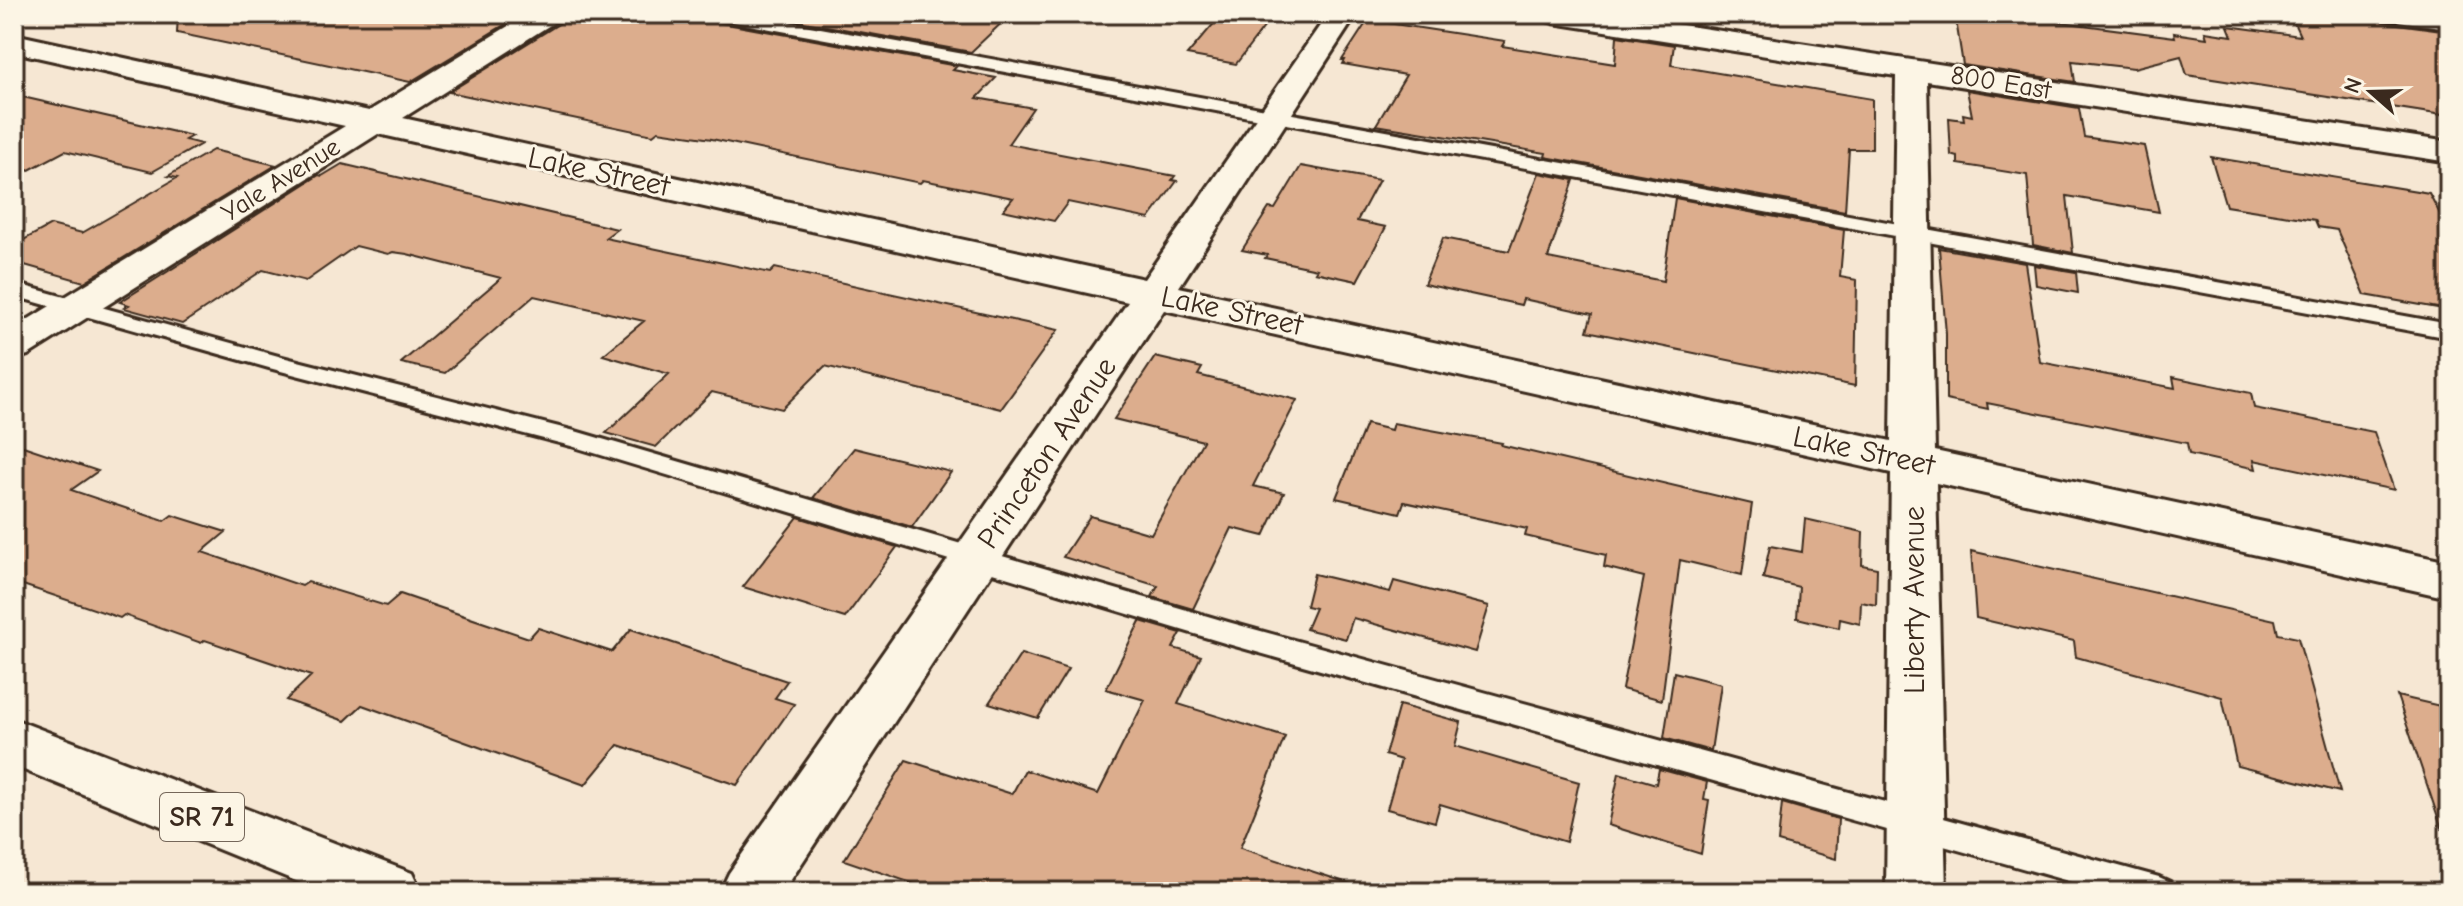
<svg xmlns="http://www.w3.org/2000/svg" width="2463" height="906" font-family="'Comic Neue',sans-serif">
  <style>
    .building { fill: #dcad8d; stroke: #3b2a1e; stroke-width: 2 }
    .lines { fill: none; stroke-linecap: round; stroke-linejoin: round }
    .service-casing { stroke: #3b2a1e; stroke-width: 6 }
    .minor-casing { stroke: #3b2a1e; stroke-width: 6 }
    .primary-casing { stroke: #3b2a1e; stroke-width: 6 }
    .service { fill: #fcf5e5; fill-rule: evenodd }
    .minor { fill: #fcf5e5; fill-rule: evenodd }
    .primary { fill: #fcf5e5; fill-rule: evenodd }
    .labels { text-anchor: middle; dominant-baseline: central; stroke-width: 6; stroke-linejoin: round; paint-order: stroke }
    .far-street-label { font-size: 26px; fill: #3b2a1e; stroke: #fcf5e5 }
    .shield { fill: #fcf5e5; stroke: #75675a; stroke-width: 2 }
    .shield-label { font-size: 28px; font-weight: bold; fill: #3b2a1e }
    .street-label { font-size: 30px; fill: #3b2a1e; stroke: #fcf5e5 }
  </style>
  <rect width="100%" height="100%" fill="#f6e7d3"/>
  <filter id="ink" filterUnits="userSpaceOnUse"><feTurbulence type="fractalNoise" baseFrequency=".0125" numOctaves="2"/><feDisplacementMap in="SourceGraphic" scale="16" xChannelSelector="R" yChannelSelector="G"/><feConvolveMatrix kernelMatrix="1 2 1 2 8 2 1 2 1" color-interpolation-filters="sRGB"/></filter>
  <g filter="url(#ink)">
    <!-- building -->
    <path class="building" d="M178 14H522L410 82 177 33Z
      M565 14H706L716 22 957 66 953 70 996 78 977 98 1033 108 1008 144 1175 176 1172 180 1177 181 1149 219 1068 202 1054 221 1003 210 1013 198 923 180 920 183 712 139 658 131 653 135 449 92 560 23Z
      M760 14H1011L971 52Z
      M1222 14H1274L1236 64 1187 55Z
      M1955 14H2037L2038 19 2175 37 2174 33 2207 38 2205 32 2232 36 2228 26 2300 36 2290 14H2358L2373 16 2383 22 2449 31V116L2187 75 2181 56 2134 68 2072 61 2075 82 1963 65Z
      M1368 20 1505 41 1502 46 1615 64 1617 36 1674 45 1671 65 1872 99V149H1849L1845 211 1545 157 1546 153 1376 125 1406 75 1343 64 1345 60H1342Z
      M1967 90 2079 108 2084 137 2144 146 2159 212 2067 196 2073 253 2033 245 2027 175 1958 164V157L1951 155 1949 118 1964 120 1963 114 1972 116Z
      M14 95 192 136 185 140 201 144 152 172 65 151 14 178Z
      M213 150 276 165 84 282 14 262V245L51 225 82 233 177 178 168 176Z
      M2211 157 2429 193 2449 231V310L2365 295 2337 230 2318 227 2315 220 2226 206Z
      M342 164 617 229 605 238 770 273 775 268 1058 330 1001 409 825 366 782 409 712 392 656 447 606 433 669 374 603 355 644 321 534 296 445 373 401 363 501 278 407 254 393 252 388 254 356 246 306 281 263 270 182 324 124 308 129 305 120 302 319 175 322 176Z
      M1301 166 1379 180 1357 221 1386 227 1357 281 1315 272 1317 269 1265 258 1267 255 1242 250 1269 208 1275 209Z
      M1539 173 1574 180 1548 258 1663 281 1675 198 1844 230 1840 277 1857 280 1855 386 1587 331 1592 314 1523 299 1521 305 1424 284 1443 238 1509 251Z
      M1939 248 2025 263 2040 362 2175 388 2173 377 2251 393 2254 408 2374 432 2394 490 2254 460 2256 469 2189 454 2187 443 1987 403 1988 409 1946 400V334Z
      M2034 265 2076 272 2078 293 2036 285Z
      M1155 357 1202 368 1198 375 1297 400 1253 486 1284 493 1264 536 1232 528 1193 609 1152 597 1158 586 1063 557 1090 516 1151 534 1203 441 1114 419Z
      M1393 423 1502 443 1501 445 1752 504 1742 575 1680 560 1662 700 1622 689 1644 577 1604 567 1606 555 1525 536 1527 529 1404 502 1400 513 1336 498 1366 424 1391 430Z
      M14 443 98 471 71 490 164 521 172 515 226 532 202 552 302 586 308 582 386 606 400 594 529 638 538 628 612 652 631 629 787 681 775 698 794 704 737 785 618 745 585 785 362 705 345 721 286 700 311 676 205 640 201 643 124 615 120 618 14 582Z
      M854 448 951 472 912 527 813 498Z
      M798 517 897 547 845 618 743 587Z
      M1805 519 1863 532 1862 565 1877 568 1876 605 1861 602 1860 624 1840 619 1839 628 1797 618 1799 587 1763 578 1770 546 1802 552Z
      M1971 551 2275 620 2278 634 2298 638 2340 792 2237 766 2222 697 2076 657 2074 641 1976 618Z
      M1314 574 1390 592 1394 581 1489 606 1475 652 1353 618 1346 639 1306 629 1315 608 1306 606Z
      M1140 621 1181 633 1173 648 1201 656 1178 704 1285 737 1240 848 1351 884 1349 892H938L844 860 906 760 1012 794 1025 770 1098 794 1145 700 1106 689Z
      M1021 654 1068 669 1038 718 989 703Z
      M1674 672 1721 684 1711 751 1664 738Z
      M2397 696 2449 708V828L2442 829Z
      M1399 705 1461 722 1455 746 1579 782 1566 842 1440 804 1435 822 1387 809 1401 760 1385 755Z
      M1659 769 1707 782 1704 799 1709 800 1701 854 1608 825 1619 773 1656 784Z
      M1782 803 1838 819 1836 859 1778 842Z"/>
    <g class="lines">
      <defs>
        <path id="service" d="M709 14H743L2449 324V338L717 19Z
          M2375 14H2418L2449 18V28L2383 19Z
          M14 283 282 357 575 431 1228 622 2159 877 2170 882 2175 892H2107L1228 644 571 446 269 368 14 296Z"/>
        <path id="minor" d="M528 14H562L558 20 403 118 1144 279 1328 14H1357L1179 287 1891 441 1896 76 1553 23 1543 20 1539 14H1610L2449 142V162L1927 81 1935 451 2449 562V598L1936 483 1946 892H1886L1891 473 1164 310 783 892H720L729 873 1128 302 378 134 28 355 14 359V328L345 126 14 52V34L369 111Z"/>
        <path id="primary" d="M14 719 412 873 421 892H323L14 766Z"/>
      </defs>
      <!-- service casing -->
      <use href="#service" class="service-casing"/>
      <!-- minor casing -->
      <use href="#minor" class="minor-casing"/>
      <!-- primary casing -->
      <use href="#primary" class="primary-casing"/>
      <!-- service -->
      <use href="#service" class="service"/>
      <!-- minor -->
      <use href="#minor" class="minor"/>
      <!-- primary -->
      <use href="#primary" class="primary"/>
    </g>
  </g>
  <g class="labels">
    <!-- far-street labels -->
    <g class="far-street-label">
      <text transform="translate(2001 83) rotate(9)">800 East</text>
      <text transform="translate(281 180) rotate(-32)">Yale Avenue</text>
    </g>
    <!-- shield labels -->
    <rect class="shield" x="160" y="793" width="84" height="48" rx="6"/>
    <g class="shield-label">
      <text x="202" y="817">SR 71</text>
    </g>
    <!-- street labels -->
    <g class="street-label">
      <text transform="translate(599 172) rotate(12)">Lake Street</text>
      <text transform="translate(1232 311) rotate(12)">Lake Street</text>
      <text transform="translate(1864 451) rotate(12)">Lake Street</text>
      <text transform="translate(1047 453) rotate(-56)">Princeton Avenue</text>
      <text transform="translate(1914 600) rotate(-90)">Liberty Avenue</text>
    </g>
  </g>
  <!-- margin -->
  <rect width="2463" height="906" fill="none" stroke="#fcf5e5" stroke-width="48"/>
  <rect x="24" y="24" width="2415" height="858" fill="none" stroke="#3b2a1e" stroke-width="3" filter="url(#ink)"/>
  <!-- north arrow -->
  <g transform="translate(2371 92) rotate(290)" stroke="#fcf5e5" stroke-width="6" paint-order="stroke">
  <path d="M0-6L14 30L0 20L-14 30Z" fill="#3b2a1e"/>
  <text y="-12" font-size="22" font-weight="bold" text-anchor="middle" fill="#3b2a1e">N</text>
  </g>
</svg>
